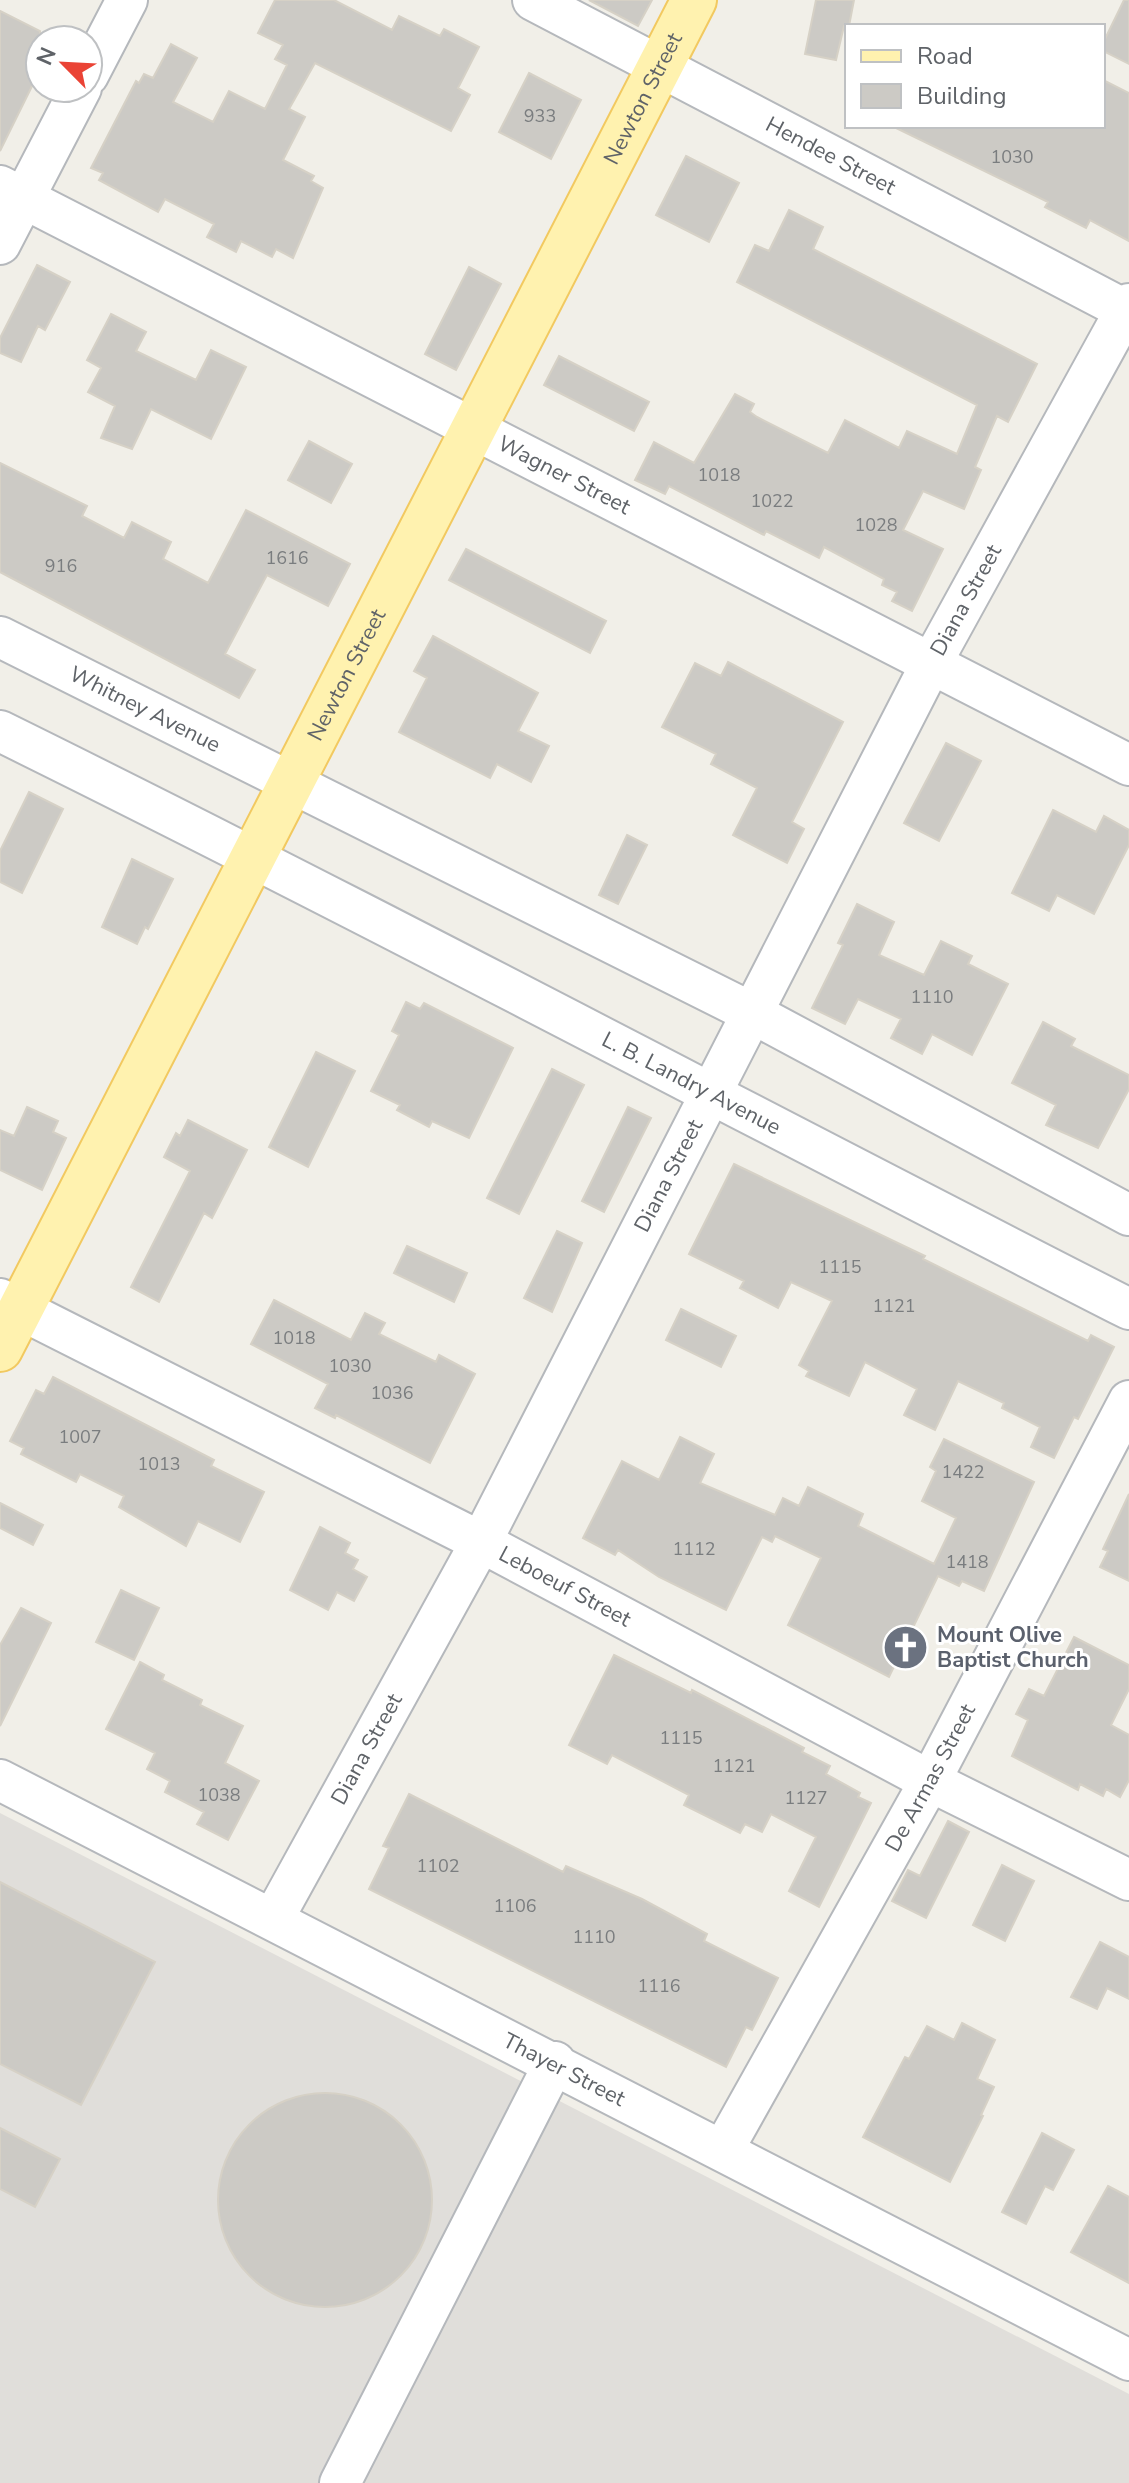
<svg xmlns="http://www.w3.org/2000/svg" width="1129" height="2483" font-family="'Nunito Sans',sans-serif">
  <style>
    .industrial { fill: #e0deda }
    .building { fill: #cccac5; stroke: #d6d1c6; stroke-width: 2 }
    .lines { fill: none; stroke-linecap: round; stroke-linejoin: round }
    .minor-casing { stroke: #b5b8bc; stroke-width: 44 }
    .major-casing { stroke: #f2c960; stroke-width: 48 }
    .minor { stroke: #fff; stroke-width: 40 }
    .major { stroke: #fff2af; stroke-width: 44 }
    .labels { text-anchor: middle; dominant-baseline: central; stroke-width: 6; stroke-linejoin: round; paint-order: stroke }
    .number-label { font-size: 18px; fill: #7a7d7f }
    .street-label { font-size: 22px; fill: #5f6368; stroke: #fff }
    .worship-label { font-size: 22px; font-weight: bold; fill: #5b616d; stroke: #fff; text-anchor: start }
  </style>
  <rect width="100%" height="100%" fill="#f1efe8"/>
  <!-- industrial -->
  <path class="industrial" d="M0 1813 1129 2394V2483H0Z"/>
  <!-- building -->
  <path class="building" d="M275 0H334L392 30 399 16 440 36 444 29 479 47 458 88 470 95 451 131 315 63 289 109 305 117 283 160 314 176 311 181 323 188 293 258 276 249 272 257 241 241 236 252 207 237 214 224 165 199 158 212 99 180 103 173 91 168 136 81 139 83 144 74 153 78 171 44 197 58 173 102 213 122 229 91 265 109 287 65 275 59 283 45 258 33Z
    M589 0H652L638 26Z
    M816 0H854L849 26H844L836 60 805 54Z
    M1124 0H1129V64L1103 51V43Z
    M0 11 40 31V70L0 151Z
    M529 73 581 100 551 159 499 132Z
    M1103 80 1129 93V241L1090 220 1086 228 1045 207 1048 202 892 126H1103Z
    M686 156 739 183 709 242 656 215Z
    M789 210 823 227 813 249 1037 364 1008 422 997 416 975 467 981 470 964 509 923 491 903 530 943 549 912 611 892 601 897 592 882 585 884 579 824 547 819 558 766 531 764 535 669 486 665 494 635 480 654 442 694 463 735 394 754 404 750 412 757 417 828 453 845 420 899 448 907 431 957 454 977 405 737 282 755 245 769 251Z
    M37 265 70 282 45 330 38 326 21 362 0 353V338Z
    M469 267 501 284 456 370 425 354Z
    M111 314 146 332 136 351 196 380 211 350 246 367 211 439 151 409 132 449 101 438 115 406 88 392 101 368 87 360Z
    M559 356 649 402 634 431 544 385Z
    M309 441 352 464 331 503 288 480Z
    M0 463 87 506 82 516 124 538 132 522 171 542 163 559 208 583 246 510 350 564 328 606 267 575 225 654 255 670 239 698 0 572Z
    M466 549 606 621 590 653 449 580Z
    M433 636 538 693 518 731 549 746 531 782 497 764 490 778 399 732 427 678 414 671Z
    M728 662 843 722 792 822 804 829 787 863 733 835 757 788 711 764 716 754 662 727 695 663 721 676Z
    M946 743 981 761 939 841 904 823Z
    M29 792 63 809 22 893 0 882V851Z
    M1053 810 1096 832 1104 816 1129 830V845L1094 914 1057 895 1049 911 1012 893Z
    M627 835 647 845 618 904 599 895Z
    M132 859 173 879 148 929 145 927 137 944 102 927Z
    M857 904 894 922 879 955 924 975 941 941 972 956 968 964 1008 984 972 1055 932 1034 922 1054 891 1038 901 1019 858 999 845 1024 812 1008 843 945 838 943Z
    M406 1002 420 1009 424 1003 513 1048 469 1138 432 1121 429 1127 397 1110 400 1105 371 1091 399 1035 392 1031Z
    M1043 1022 1075 1039 1071 1046 1129 1075V1089L1098 1148 1046 1125 1056 1105 1012 1083Z
    M316 1052 355 1071 308 1167 269 1147Z
    M552 1069 584 1085 519 1214 487 1198Z
    M27 1107 58 1121 53 1132 66 1138 42 1190 0 1170V1130L14 1136Z
    M628 1107 651 1118 604 1212 582 1201Z
    M188 1120 247 1150 212 1218 204 1213 159 1302 131 1287 190 1171 164 1157 176 1133 180 1136Z
    M734 1164 904 1246 925 1256 923 1259 1088 1341 1091 1335 1114 1347 1078 1419 1074 1417 1054 1458 1031 1447 1040 1427 1002 1408 1004 1403 958 1381 935 1430 904 1415 917 1389 865 1362 849 1396 806 1376 809 1371 799 1365 832 1301 791 1282 778 1308 740 1288 744 1281 689 1254Z
    M557 1231 582 1243 552 1312 524 1298Z
    M407 1246 467 1273 454 1302 394 1273Z
    M274 1300 351 1340 365 1313 385 1323 379 1334 436 1362 439 1355 475 1374 430 1463 336 1415 335 1418 315 1408 328 1384 251 1344Z
    M681 1309 736 1336 721 1367 666 1340Z
    M53 1377 214 1460 211 1466 264 1492 240 1542 198 1521 186 1546 119 1507 124 1496 80 1474 76 1482 21 1454 24 1448 10 1441 36 1390 44 1394Z
    M680 1437 714 1454 700 1483 775 1515 783 1498 799 1506 808 1487 863 1514 858 1526 934 1564 956 1518 922 1501 936 1471 930 1467 944 1439 1034 1482 984 1591 962 1581 959 1586 938 1576 889 1677 788 1625 821 1558 775 1536 772 1542 762 1537 726 1610 659 1577 618 1550 615 1555 583 1538 622 1461 659 1480Z
    M1129 1494V1581L1100 1567 1108 1551 1103 1549Z
    M0 1503 43 1525 33 1545 0 1528Z
    M320 1527 350 1543 345 1553 358 1560 353 1569 367 1577 354 1601 337 1592 328 1610 290 1590Z
    M121 1590 159 1608 134 1660 96 1642Z
    M21 1608 51 1623 0 1726V1645Z
    M1074 1637 1129 1665V1689L1111 1725 1129 1735V1780L1120 1797 1106 1789 1103 1796 1080 1784 1078 1790 1012 1756 1028 1720 1016 1714 1029 1689 1044 1696Z
    M614 1655 691 1693 692 1690 804 1748 802 1752 830 1766 826 1774 860 1793 858 1797 871 1803 819 1907 789 1891 816 1837 771 1814 762 1832 745 1824 740 1833 684 1805 689 1795 612 1755 607 1764 569 1745Z
    M140 1662 164 1675 162 1680 202 1700 200 1705 243 1726 225 1763 259 1781 228 1840 197 1824 204 1812 165 1792 170 1781 147 1769 155 1753 106 1729Z
    M409 1794 563 1872 566 1866 642 1899 707 1934 704 1941 778 1978 752 2030 746 2027 726 2067 369 1889 389 1848 383 1846Z
    M948 1821 969 1832 926 1918 892 1901 908 1870 920 1876Z
    M1002 1865 1034 1881 1005 1941 973 1925Z
    M0 1882 155 1962 81 2105 0 2064Z
    M1100 1942 1129 1957V1999L1107 1988 1097 2009 1071 1997Z
    M962 2023 995 2040 977 2079 994 2087 981 2115 983 2116 950 2182 863 2137 905 2057 909 2059 927 2026 954 2040Z
    M218 2200a107 107 0 1 1 214 0a107 107 0 1 1-214 0Z
    M0 2128 60 2159 35 2207 0 2189Z
    M1042 2133 1074 2150 1053 2190 1045 2186 1026 2224 1002 2212Z
    M1108 2186 1129 2197V2283L1071 2252Z"/>
  <g class="lines">
    <defs>
      <g id="minor">
        <path id="s1" d="M533 0 1129 312"/>
        <path d="M88 75 127 0"/>
        <path id="s2" d="M0 186 1129 765"/>
        <path d="M0 244 81 88"/>
        <path id="s3" d="M0 637 752 1013 1129 1215"/>
        <path id="s4" d="M0 731C379 918 752 1117 1129 1309"/>
        <path id="s5" d="M0 1299 481 1542 930 1781 1129 1880"/>
        <path id="s6" d="M0 1780 1129 2360"/>
        <path id="s7" d="M273 1919 481 1542 932 662 1129 304"/>
        <path id="s8" d="M723 2150 930 1781 1129 1401"/>
        <path d="M340 2483 555 2062"/>
      </g>
      <g id="major">
        <path id="s9" d="M0 1349 694 0"/>
      </g>
    </defs>
    <!-- minor casing -->
    <use href="#minor" class="minor-casing"/>
    <!-- major casing -->
    <use href="#major" class="major-casing"/>
    <!-- minor -->
    <use href="#minor" class="minor"/>
    <!-- major -->
    <use href="#major" class="major"/>
  </g>
  <!-- icons -->
  <defs>
    <symbol id="church-disc" viewBox="-11 -11 22 22"><circle r="9.5" fill="#6b7280" stroke="#fff"/><path d="M-1.2-6h2.4v3.5h3.3v2.4h-3.3V6h-2.4V-.1h-3.3v-2.4h3.3Z" fill="#fff"/></symbol>
  </defs>
  <g fill-rule="evenodd">
    <use href="#church-disc" x="880" y="1622" width="51" height="51"/>
  </g>
  <g class="labels">
    <!-- number labels -->
    <g class="number-label">
      <text x="540" y="116">933</text>
      <text x="1012" y="157">1030</text>
      <text x="719" y="475">1018</text>
      <text x="772" y="501">1022</text>
      <text x="876" y="525">1028</text>
      <text x="287" y="558">1616</text>
      <text x="61" y="566">916</text>
      <text x="932" y="997">1110</text>
      <text x="840" y="1267">1115</text>
      <text x="894" y="1306">1121</text>
      <text x="294" y="1338">1018</text>
      <text x="350" y="1366">1030</text>
      <text x="392" y="1393">1036</text>
      <text x="80" y="1437">1007</text>
      <text x="159" y="1464">1013</text>
      <text x="963" y="1472">1422</text>
      <text x="694" y="1549">1112</text>
      <text x="967" y="1562">1418</text>
      <text x="681" y="1738">1115</text>
      <text x="734" y="1766">1121</text>
      <text x="219" y="1795">1038</text>
      <text x="806" y="1798">1127</text>
      <text x="438" y="1866">1102</text>
      <text x="515" y="1906">1106</text>
      <text x="594" y="1937">1110</text>
      <text x="659" y="1986">1116</text>
    </g>
    <!-- street labels -->
    <g class="street-label">
      <text stroke="none"><textPath href="#s9" startOffset="1406">Newton Street</textPath></text>
      <text stroke="none"><textPath href="#s1" startOffset="336">Hendee Street</textPath></text>
      <text stroke="none"><textPath href="#s2" startOffset="634">Wagner Street</textPath></text>
      <text stroke="none"><textPath href="#s7" startOffset="1490">Diana Street</textPath></text>
      <text stroke="none"><textPath href="#s9" startOffset="758">Newton Street</textPath></text>
      <text stroke="none"><textPath href="#s3" startOffset="162">Whitney Avenue</textPath></text>
      <text stroke="none"><textPath href="#s4" startOffset="776">L. B. Landry Avenue</textPath></text>
      <text stroke="none"><textPath href="#s7" startOffset="842">Diana Street</textPath></text>
      <text stroke="none"><textPath href="#s5" startOffset="634">Leboeuf Street</textPath></text>
      <text stroke="none"><textPath href="#s7" startOffset="194">Diana Street</textPath></text>
      <text stroke="none"><textPath href="#s8" startOffset="426">De Armas Street</textPath></text>
      <text stroke="none"><textPath href="#s6" startOffset="634">Thayer Street</textPath></text>
    </g>
    <!-- worship labels -->
    <g class="worship-label">
      <text x="937" y="1635">Mount Olive<tspan x="937" dy="25">Baptist Church</tspan></text>
    </g>
  </g>
  <!-- legend -->
  <rect x="845" y="24" width="260" height="104" fill="#ffffff" stroke="#bfc1c3" stroke-width="2"/>
  <rect x="861" y="50" width="40" height="12" fill="#fff2af" stroke="#bfc1c3" stroke-width="2"/>
  <text x="917" y="64" font-size="24" fill="#5f6368">Road</text>
  <rect x="861" y="84" width="40" height="24" fill="#cccac5" stroke="#bfc1c3" stroke-width="2"/>
  <text x="917" y="104" font-size="24" fill="#5f6368">Building</text>
  <!-- north arrow -->
  <g transform="translate(64 64) rotate(294)"><circle r="38" fill="#ffffff" stroke="#bfc1c3" stroke-width="2"/>
  <path d="M0-6L14 30L0 20L-14 30Z" fill="#ea4335"/>
  <text y="-12" font-size="22" font-weight="bold" text-anchor="middle" fill="#5f6368">N</text>
  </g>
</svg>
